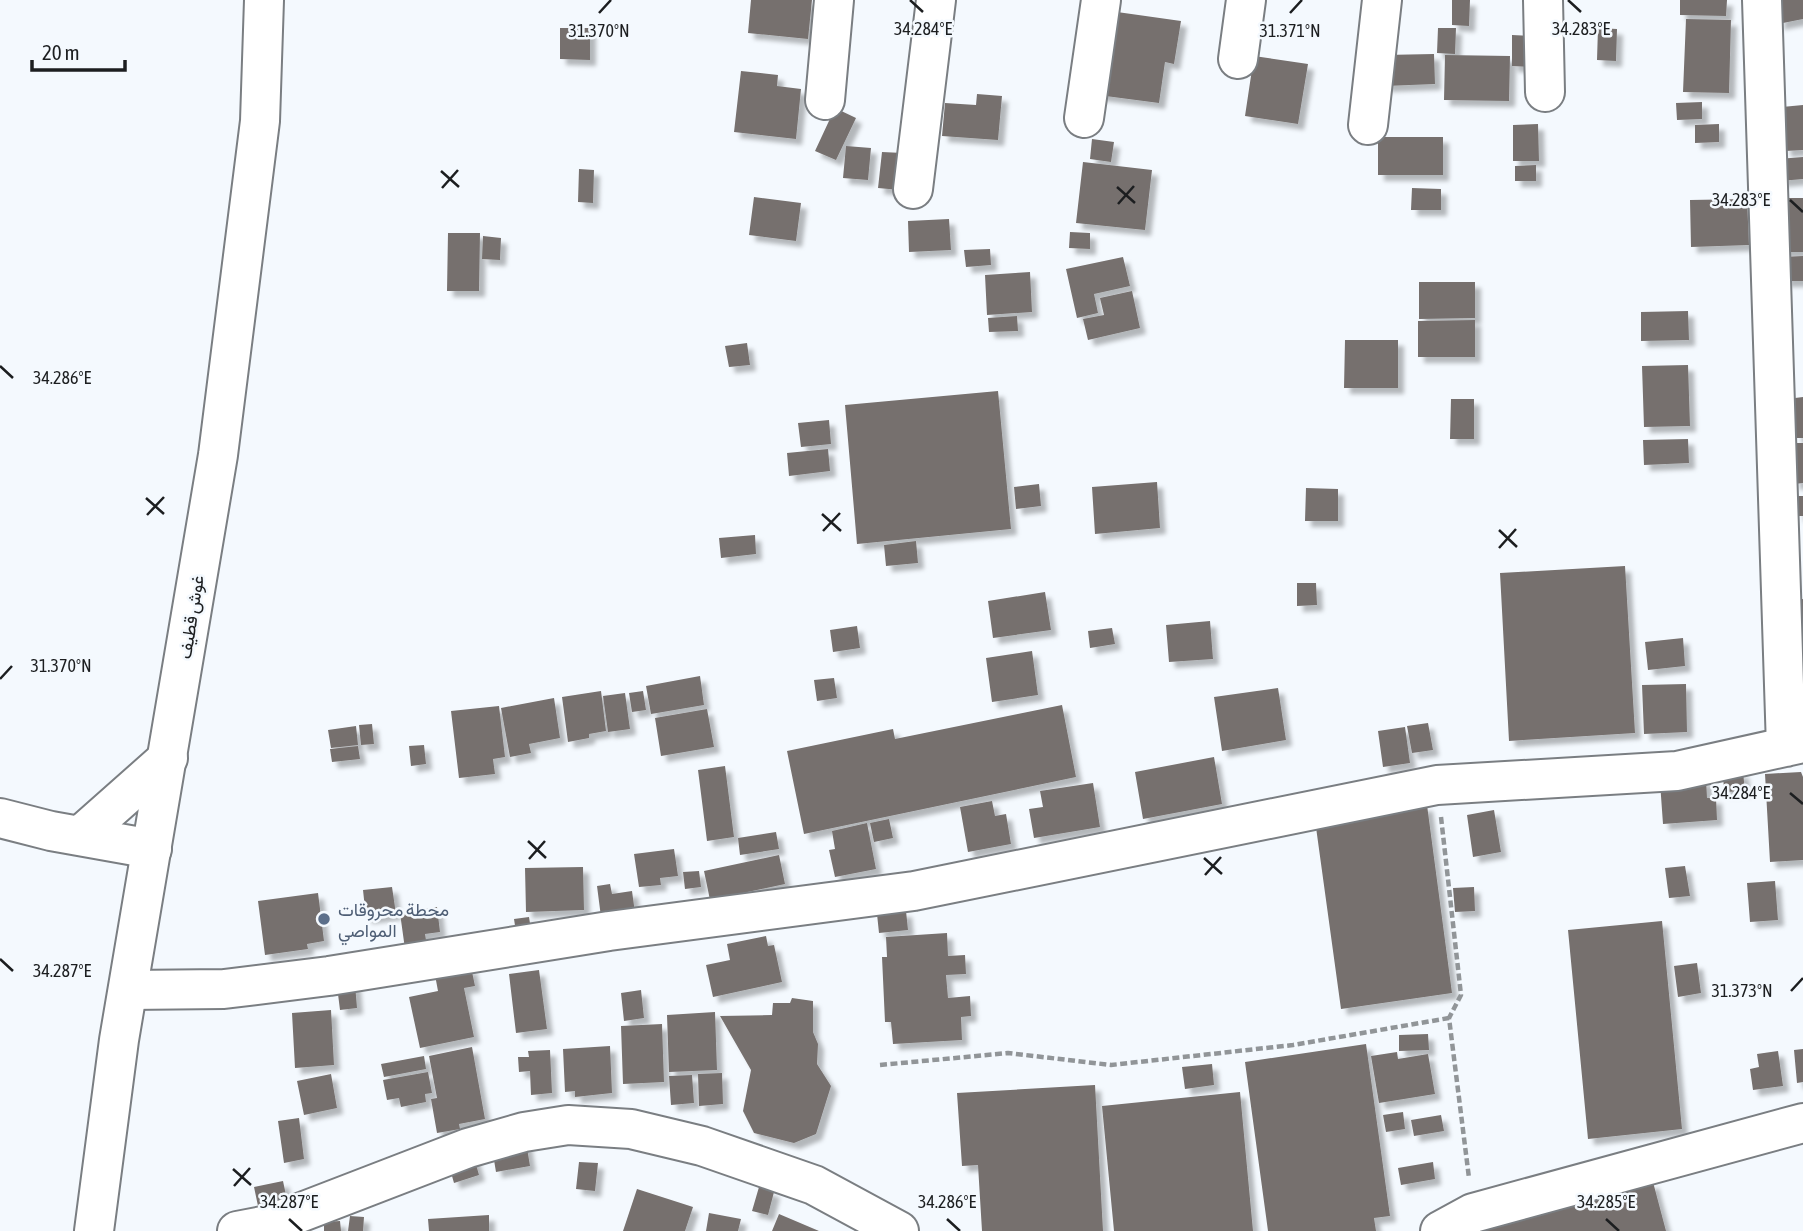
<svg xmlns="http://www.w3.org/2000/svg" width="1803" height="1231" font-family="'Asap Condensed',Vazirmatn,sans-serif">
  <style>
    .building { fill: #76706e; filter: url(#shadow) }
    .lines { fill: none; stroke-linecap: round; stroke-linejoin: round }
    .minor-casing { stroke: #7a7e82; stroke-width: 42 }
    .major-casing { stroke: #7a7e82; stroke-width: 42 }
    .path { stroke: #919598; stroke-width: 4.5; stroke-dasharray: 7 3.5; stroke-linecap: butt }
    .minor { stroke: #fff; stroke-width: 38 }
    .major { stroke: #fff; stroke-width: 38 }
    .ticks { fill: none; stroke: #1c1e20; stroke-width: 2.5 }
    .service-dot { fill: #5c6f8a; stroke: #f4f9fe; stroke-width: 2.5 }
    .labels { text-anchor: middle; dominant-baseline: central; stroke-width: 5; stroke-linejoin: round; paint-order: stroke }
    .street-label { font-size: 18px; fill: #1c1e20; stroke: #f4f9fe }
    .service-label { font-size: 18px; fill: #4e5e75; stroke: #f4f9fe; text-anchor: start }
    .ticks-label { font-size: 18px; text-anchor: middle; fill: #1c1e20; stroke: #f4f9fe; stroke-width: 5; stroke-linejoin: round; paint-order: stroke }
  </style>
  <defs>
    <filter id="shadow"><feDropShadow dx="6" dy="6" stdDeviation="2" flood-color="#0004"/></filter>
  </defs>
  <rect width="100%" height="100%" fill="#f4f9fe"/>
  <!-- building -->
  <path class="building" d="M751 0H812L808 39 748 33Z
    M1452 0H1470L1469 26 1452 25Z
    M1680 0H1727L1726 16 1680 15Z
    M1780 0H1803V19L1778 24Z
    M1110 11 1181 21 1174 64 1165 62 1159 103 1098 95Z
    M1686 19 1731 20 1729 93 1683 92Z
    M560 28H590V60L560 59Z
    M1438 28H1456L1455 54 1437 53Z
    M1598 28 1617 29 1616 61 1597 60Z
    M1512 35 1534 36 1533 67 1512 66Z
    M1434 54 1435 84 1385 86 1384 55Z
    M1445 55 1510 56 1509 101 1444 100Z
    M1254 56 1308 64 1298 124 1245 116Z
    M741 71 778 75 777 86 801 89 796 139 734 132Z
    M977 94 1002 96 998 140 942 136 945 103 976 105Z
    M1702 102V119L1677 120 1676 103Z
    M1803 105V150L1785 151 1782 107Z
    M835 108 856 118 836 160 815 151Z
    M1538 124 1539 161H1513V125Z
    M1719 124V142L1695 143V125Z
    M1378 137H1443V175H1378Z
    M1092 139 1114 142 1111 162 1090 159Z
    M846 146 871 148 868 180 843 178Z
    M882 152 903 153 900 190 878 188Z
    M1803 157V179L1780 181 1778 159Z
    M1083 162 1152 170 1145 230 1076 223Z
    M1536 165V181H1515V166Z
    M579 169 594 170 593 203 578 202Z
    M1412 188 1441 189V210H1411Z
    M754 197 801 203 796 241 749 235Z
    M1779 198H1803V252H1781Z
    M1747 199 1749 245 1691 247 1690 200Z
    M949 219 951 250 909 252 908 221Z
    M1070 232 1090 233V249L1069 248Z
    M448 233H480L479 291H447Z
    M483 236 501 238 500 260 482 259Z
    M990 249 991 265 966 267 964 250Z
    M1803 256V281H1784L1783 257Z
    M1123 257 1130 286 1094 294 1098 313 1077 318 1066 269Z
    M1030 272 1032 312 987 315 985 275Z
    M1419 282H1475V318L1419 319Z
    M1132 291 1140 328 1088 340 1083 319 1104 315 1100 298Z
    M1688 311 1689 340 1641 341V312Z
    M1017 316 1018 331 989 332 988 318Z
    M1475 320V357H1418V321Z
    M1345 340H1398V388H1344Z
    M747 343 750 365 729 367 725 346Z
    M1688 365 1690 426 1644 427 1642 366Z
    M998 391 1011 529 857 544 845 405Z
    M1803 397V438H1796L1795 398Z
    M1451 399H1474V439H1450Z
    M829 420 831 444 801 447 798 423Z
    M1688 439 1689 463 1644 465 1643 440Z
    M1792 443H1803V483L1794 484Z
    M828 449 830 471 789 476 787 453Z
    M1157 482 1160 528 1095 534 1092 487Z
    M1039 484 1041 506 1016 509 1014 487Z
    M1306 488 1338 489V521H1305Z
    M1797 496H1803V516H1798Z
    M755 535 756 554 721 558 719 538Z
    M916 541 918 563 886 566 884 545Z
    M1625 566 1635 733 1509 741 1500 573Z
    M1297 583H1316L1317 605 1297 606Z
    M1045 592 1051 630 993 638 988 601Z
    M1803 599V660H1800L1795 600Z
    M1210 621 1213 659 1169 662 1166 625Z
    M857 626 860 648 833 652 830 630Z
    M1112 628 1115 644 1090 648 1088 631Z
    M1683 638 1685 666 1648 670 1645 642Z
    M1032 651 1038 695 992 702 986 658Z
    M700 676 704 705 651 714 646 686Z
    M834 678 837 698 817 701 814 680Z
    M1686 684 1687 732 1644 734 1642 685Z
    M1278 688 1286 740 1222 751 1214 697Z
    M601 691 606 731 589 734V738L568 742 562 697Z
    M643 691 646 710 632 712 629 693Z
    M625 693 630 729 608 732 603 696Z
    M554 698 560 738 529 744 531 753 510 757 501 708Z
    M1062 705 1076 777 804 834 787 751 893 729 895 739Z
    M499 706 505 757 493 759 495 774 459 778 451 711Z
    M707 709 714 747 661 756 655 718Z
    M1428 723 1433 750 1412 753 1407 726Z
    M372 724 374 744 361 745 359 725Z
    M356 726 358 745 331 748 328 730Z
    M1405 727 1410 763 1383 767 1378 731Z
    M424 745 426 764 411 766 409 746Z
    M358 746 360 759 332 762 330 749Z
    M1214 757 1222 804 1143 819 1135 772Z
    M725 766 734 837 707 841 698 770Z
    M1743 772 1745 791 1724 792 1723 773Z
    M1801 772 1803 777V860L1770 862 1765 774Z
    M1706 779 1707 798H1716L1717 820 1663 824 1660 782Z
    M1093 783 1100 827 1034 838 1029 809 1043 807 1040 791Z
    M992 801 995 816 1006 814 1011 844 968 852 960 807Z
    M1427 805 1452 993 1341 1009 1315 820Z
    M1494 810 1501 852 1473 857 1467 815Z
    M889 819 893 838 874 842 870 823Z
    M867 823 876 869 835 877 829 850 835 849 832 831Z
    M776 832 779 849 740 855 738 838Z
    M674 849 678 876 660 878 661 885 639 887 634 854Z
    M779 855 785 884 710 900 704 871Z
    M1685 866 1690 896 1669 898 1665 868Z
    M583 867 584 910 526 912 525 868Z
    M699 871 701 887 685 889 683 872Z
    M1775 881 1778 920 1750 922 1747 883Z
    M610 884 612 894 632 891 635 913 601 917 597 886Z
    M392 887 396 914 366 918 363 890Z
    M1474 887 1475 911 1455 912 1453 888Z
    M318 893 324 941 307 944 308 949 265 955 258 901Z
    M437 907 440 932 425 934 427 946 405 949 400 913Z
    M906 911 908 930 879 933 877 914Z
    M529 917 531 930 516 932 514 919Z
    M1662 921 1682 1129 1588 1139 1568 930Z
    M947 933 948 956 965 955 966 974 946 975 948 998 970 996 971 1016 961 1017 962 1040 893 1044 891 1022H885L882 957H887L886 937Z
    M766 936 768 946 774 945 782 982 713 997 706 965 730 960 727 944Z
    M1697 963 1701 993 1678 997 1674 966Z
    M471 967 475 986 464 988 474 1037 420 1048 409 997 438 991 435 975Z
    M539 970 547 1029 516 1033 509 974Z
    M355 984 357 1008 340 1010 337 986Z
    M641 990 644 1018 624 1021 621 993Z
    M792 998 813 1001V1032L818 1044 817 1064 831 1086 816 1134 794 1143 754 1133 743 1111 751 1070 720 1016 772 1015 773 1003H790Z
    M331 1010 334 1065 295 1068 292 1013Z
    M715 1012 717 1070 669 1072 667 1015Z
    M662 1024 664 1082 623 1084 621 1026Z
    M1428 1034 1429 1050 1399 1051V1035Z
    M1366 1044 1390 1216 1374 1218 1376 1231H1268L1245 1062Z
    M610 1046 612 1093 575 1097V1091L565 1092 563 1049Z
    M472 1047 485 1119 459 1124 460 1129 437 1133 431 1099 437 1098 429 1056Z
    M1803 1049V1082L1797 1083 1794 1050Z
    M550 1050 552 1093 531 1095 530 1071 519 1072 518 1057H529L528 1051Z
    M1778 1051 1783 1086 1753 1090 1750 1069 1759 1067 1757 1054Z
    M1397 1052 1398 1059 1428 1054 1435 1094 1379 1103 1371 1056Z
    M424 1056 426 1069 384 1077 381 1064Z
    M1212 1064 1214 1085 1185 1089 1182 1067Z
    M428 1072 432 1093 425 1094 426 1102 401 1107 399 1098 387 1100 383 1080Z
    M722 1073 723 1104 699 1106 698 1074Z
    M331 1074 337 1108 304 1115 297 1081Z
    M692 1075 694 1103 671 1105 669 1076Z
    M1095 1085 1103 1231H982L978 1165 962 1166 957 1093Z
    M1240 1092 1253 1231H1114L1102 1106Z
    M1403 1112 1405 1129 1386 1132 1383 1115Z
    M1441 1115 1444 1131 1414 1136 1411 1120Z
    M299 1118 304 1159 284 1163 278 1121Z
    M526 1142 530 1166 496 1172 492 1148Z
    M473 1154 479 1175 454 1183 448 1162Z
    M579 1162 598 1163 595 1191 576 1189Z
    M1433 1162 1435 1179 1401 1185 1398 1168Z
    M283 1181 287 1200 258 1206 254 1187Z
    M1653 1182 1666 1231H1483L1482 1227Z
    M759 1187 774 1192 768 1215 752 1211Z
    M637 1189 693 1207 685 1231H623Z
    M709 1213 741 1219 738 1231H706Z
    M779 1214 819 1231H772Z
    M489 1215V1231H429L428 1219Z
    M350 1216 364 1217 363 1231H348Z
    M340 1221 341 1231H324V1222Z"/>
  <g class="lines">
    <defs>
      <path id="minor" d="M1543 0 1545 92
        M1762 0 1786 747
        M1238 59 1246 0
        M825 100 834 0
        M1084 118 1101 0
        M1368 125 1382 0
        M913 189 936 0
        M0 818 51 831 152 849
        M80 836 168 758
        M128 990 224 989 329 976 609 931 914 891 1437 785 1677 771 1803 743
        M237 1231 268 1225 468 1148 524 1132 568 1125 631 1129 702 1146 814 1185 899 1231
        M1440 1231 1473 1213 1803 1123"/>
      <path id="major" d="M94 1231 119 1040 218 455 260 121 264 0"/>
    </defs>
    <!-- minor casing -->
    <use href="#minor" class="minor-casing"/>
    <!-- major casing -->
    <use href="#major" class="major-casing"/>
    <!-- path -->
    <path class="path" d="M1441 817 1461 995 1449 1018 1469 1178
      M880 1065 1008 1053 1111 1065 1293 1045 1449 1018"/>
    <!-- minor -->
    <use href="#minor" class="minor"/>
    <!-- major -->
    <use href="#major" class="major"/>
  </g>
  <!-- ticks -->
  <path class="ticks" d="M910 0 923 12M1568 0 1581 12M599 13 611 0M1290 13 1302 0M441 171 459 187M1117 187 1135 203M442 188 458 170M1790 200 1803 212M1118 204 1134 186M0 366 13 378M146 498 164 514M822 514 841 531M147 515 164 497M1499 530 1517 547M823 531 840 513M1499 548 1516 529M0 679 12 666M1790 793 1803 804M528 841 546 858M1204 858 1222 874M529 859 545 841M1205 875 1221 857M0 959 13 971M1791 991 1803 978M233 1169 251 1185M234 1186 250 1168M289 1219 302 1231M947 1219 960 1231M1606 1219 1619 1231"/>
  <!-- markers -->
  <circle class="service-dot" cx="324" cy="919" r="7"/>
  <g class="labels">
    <!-- street labels -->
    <g class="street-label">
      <text transform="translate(191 617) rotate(-81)">غوش قطيف</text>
    </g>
    <!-- service labels -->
    <g class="service-label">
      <text x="338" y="909">محطة محروقات<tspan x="338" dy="21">المواصي</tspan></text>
    </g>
  </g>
  <g class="ticks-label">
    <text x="923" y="35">34.284°E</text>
    <text x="1581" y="35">34.283°E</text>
    <text x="599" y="37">31.370°N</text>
    <text x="1290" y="37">31.371°N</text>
    <text x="1741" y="206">34.283°E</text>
    <text x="62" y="384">34.286°E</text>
    <text x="61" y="672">31.370°N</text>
    <text x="1741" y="799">34.284°E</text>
    <text x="62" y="977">34.287°E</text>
    <text x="1742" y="997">31.373°N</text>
    <text x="289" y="1208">34.287°E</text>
    <text x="947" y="1208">34.286°E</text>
    <text x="1606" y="1208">34.285°E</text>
  </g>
  <!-- scale -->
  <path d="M32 60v10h93v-10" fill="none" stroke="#1c1e20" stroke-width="3.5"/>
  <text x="42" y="60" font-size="21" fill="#1c1e20" stroke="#f4f9fe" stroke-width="5" paint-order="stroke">20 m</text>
</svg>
